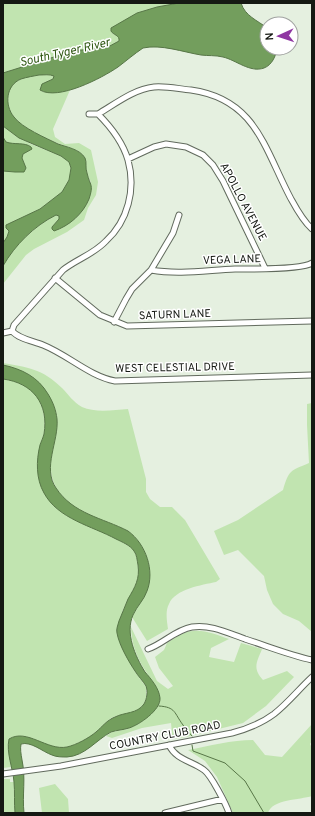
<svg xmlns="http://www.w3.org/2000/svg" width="315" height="816" font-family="Overpass,sans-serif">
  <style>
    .green { fill: #c1e4b0 }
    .water { fill: #739e5d; stroke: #577647 }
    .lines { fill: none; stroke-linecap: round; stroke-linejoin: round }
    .stream { stroke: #577647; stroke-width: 1 }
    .minor-casing { stroke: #616a5d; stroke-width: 7 }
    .minor { stroke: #fff; stroke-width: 5 }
    .labels { text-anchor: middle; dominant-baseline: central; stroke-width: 3; stroke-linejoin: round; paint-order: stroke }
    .street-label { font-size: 11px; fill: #151913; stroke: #fff }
    .water-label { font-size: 12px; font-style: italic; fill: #2e5611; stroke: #fff }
  </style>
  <rect width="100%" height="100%" fill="#e5f0e0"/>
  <!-- green -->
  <path class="green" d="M3 3H179L157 7 137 13 112 33 119 37V41L115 44 107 47 73 51 3 73Z
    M50 74 55 76 53 79 42 84V92H62L70 90 53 129 55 137 65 144 79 143 91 150 98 182 96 195 88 208 84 220 67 232 34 249 26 255 3 284C3 278 2 270 4 265 11 246 39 224 56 215L59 216 60 218 52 227V229C83 220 84 212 91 182 89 179 87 175 86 171 86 165 87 160 82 154 75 148 65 147 57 143 36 134 3 121 8 93 12 76 36 75 50 74Z
    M3 126 12 133 31 144 61 156 69 162 71 168 69 180 62 192 40 209 6 225 9 231 7 237 3 243Z
    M3 363C27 367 43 369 62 388 68 394 73 402 82 407 95 413 114 410 128 409L146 479V492L150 499 160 507H172L185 520 220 579 216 582C202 585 175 589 169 604 165 611 167 621 168 629L147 641 132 617C136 608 144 600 147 590 154 569 146 544 128 531 96 518 47 505 51 461 52 444 59 429 56 412L11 367 3 365Z
    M3 379C34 383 47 402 44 432 44 437 40 442 40 447 41 453 43 459 45 465 48 479 52 493 55 507L71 517 106 533 129 546 134 551 137 558 139 578 122 612 134 670 146 687V699L144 704 138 710 131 713 116 716 111 718 91 736 72 746 60 748 51 747 24 736 9 751 11 767 3 768Z
    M312 403V632L299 621 283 614 273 604 267 590 264 576 238 550 224 555 214 531 238 520 283 490C289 470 290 471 309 463L307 425V404Z
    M131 627 157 681 168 689 173 686 159 668 155 657 164 650 167 643C172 640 178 635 184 633 199 627 215 634 229 639L211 648 209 657 234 662 241 643 262 649C257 662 252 668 263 680L287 671 294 677 266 706 243 723 186 737 165 740 172 733 171 723 142 728 112 738 106 736 112 732 128 729 160 698C149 671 132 660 131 627Z
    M312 724V741L310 744 312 748V796C300 800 272 799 268 813H233L217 777 205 761 188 750C209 746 232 740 253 740L265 755 282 757Z
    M3 779H10V782H14L15 813H3Z
    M55 784 68 799 69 813H42L39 788Z"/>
  <!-- water -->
  <path class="water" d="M179 3H241C245 16 257 20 267 28V48H277C276 56 272 65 264 68 250 73 236 60 223 57 215 55 208 56 201 55 183 52 161 44 143 48 134 54 126 61 118 67 102 78 58 101 40 90L42 84 53 79 54 76C49 74 45 75 39 75 34 76 27 77 21 79 6 85 4 105 14 117 22 128 46 138 58 144 66 147 80 149 85 158 87 162 85 168 87 173 90 186 94 184 89 199 83 214 69 226 54 231L52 229V227L59 219V216L56 215C34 226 15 245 3 266V243L7 237 9 231 6 228V225L40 209 62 192 69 180 71 168 69 162 61 156 19 138 3 126V73L73 51 108 47 119 41C120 35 113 35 111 31V28L137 13 157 7Z
    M3 137 6 142C14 145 25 142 31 147L32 149 23 154 22 158 26 168 24 172H15L3 171Z
    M3 365C22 369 38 377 48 394 53 402 56 410 57 419 59 441 42 468 56 488 73 514 103 518 128 531 146 544 155 571 147 591 144 600 137 606 133 615 125 633 135 656 145 672 151 679 159 688 160 698 161 710 139 725 129 728 123 730 117 730 111 732 96 740 85 756 67 757 62 757 56 757 52 755 43 752 31 741 21 744 20 749 21 754 22 760 26 778 22 795 24 813H15C14 803 15 792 14 782 13 768 6 753 9 739 27 728 47 751 67 747 76 745 89 738 96 732 102 727 107 720 115 717 125 712 137 714 144 704 147 699 148 691 146 686 143 681 138 676 135 671 129 662 119 645 117 633 116 629 118 625 119 621 122 614 125 606 128 599 135 587 140 579 138 565 137 560 137 555 134 551 130 545 122 542 116 539 92 526 58 519 44 493 36 479 36 461 40 445 41 442 43 438 44 434 49 404 33 383 3 379Z"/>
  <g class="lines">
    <!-- stream -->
    <path class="stream" d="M159 706C176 707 174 713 183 725 185 729 189 732 192 736
      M192 745 193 751 225 763 245 781 264 813"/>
    <defs>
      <path id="minor" d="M98 114C115 104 134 89 154 87 167 86 179 89 191 90 255 99 264 147 290 197 296 208 302 220 312 229
        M128 159 154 147 166 144 186 147 203 155 213 165 223 181 265 268
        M151 270C179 275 208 270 235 269 251 269 301 270 312 263
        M55 278 100 315 127 326 312 321
        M114 322 126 299 132 289 151 270 173 233 179 215
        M12 331C19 339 33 341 43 345 68 355 89 376 115 381L312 375
        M12 331 14 325 63 270C77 259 94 254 106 241 128 221 136 189 128 160 123 143 110 126 98 114H89
        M3 333 12 331
        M148 649C163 644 175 630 192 627 210 624 228 633 245 639 267 646 289 655 312 660
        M169 745C176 760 192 761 204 770 211 775 226 804 229 813
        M3 774 61 766 232 733C247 729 262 723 274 714 288 703 299 689 312 677
        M165 813 223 799"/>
    </defs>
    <!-- minor casing -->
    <use href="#minor" class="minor-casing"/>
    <!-- minor -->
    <use href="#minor" class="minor"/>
  </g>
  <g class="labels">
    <!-- street labels -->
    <g class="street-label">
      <text transform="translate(243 202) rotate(62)">APOLLO AVENUE</text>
      <text transform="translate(232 260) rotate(-2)">VEGA LANE</text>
      <text transform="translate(175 315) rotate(-2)">SATURN LANE</text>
      <text transform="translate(175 368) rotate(-1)">WEST CELESTIAL DRIVE</text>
      <text transform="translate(165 736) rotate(-11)">COUNTRY CLUB ROAD</text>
    </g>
    <!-- water labels -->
    <g class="water-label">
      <text transform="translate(65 53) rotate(-13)">South Tyger River</text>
    </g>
  </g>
  <!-- border -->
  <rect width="315" height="816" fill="none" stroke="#151913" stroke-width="8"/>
  <!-- north arrow -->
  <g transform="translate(279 36) rotate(267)"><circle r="19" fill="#ffffff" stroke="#a1a3a1"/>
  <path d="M0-3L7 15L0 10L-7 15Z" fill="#8f36a2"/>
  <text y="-6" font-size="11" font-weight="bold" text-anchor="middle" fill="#151913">N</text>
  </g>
</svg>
